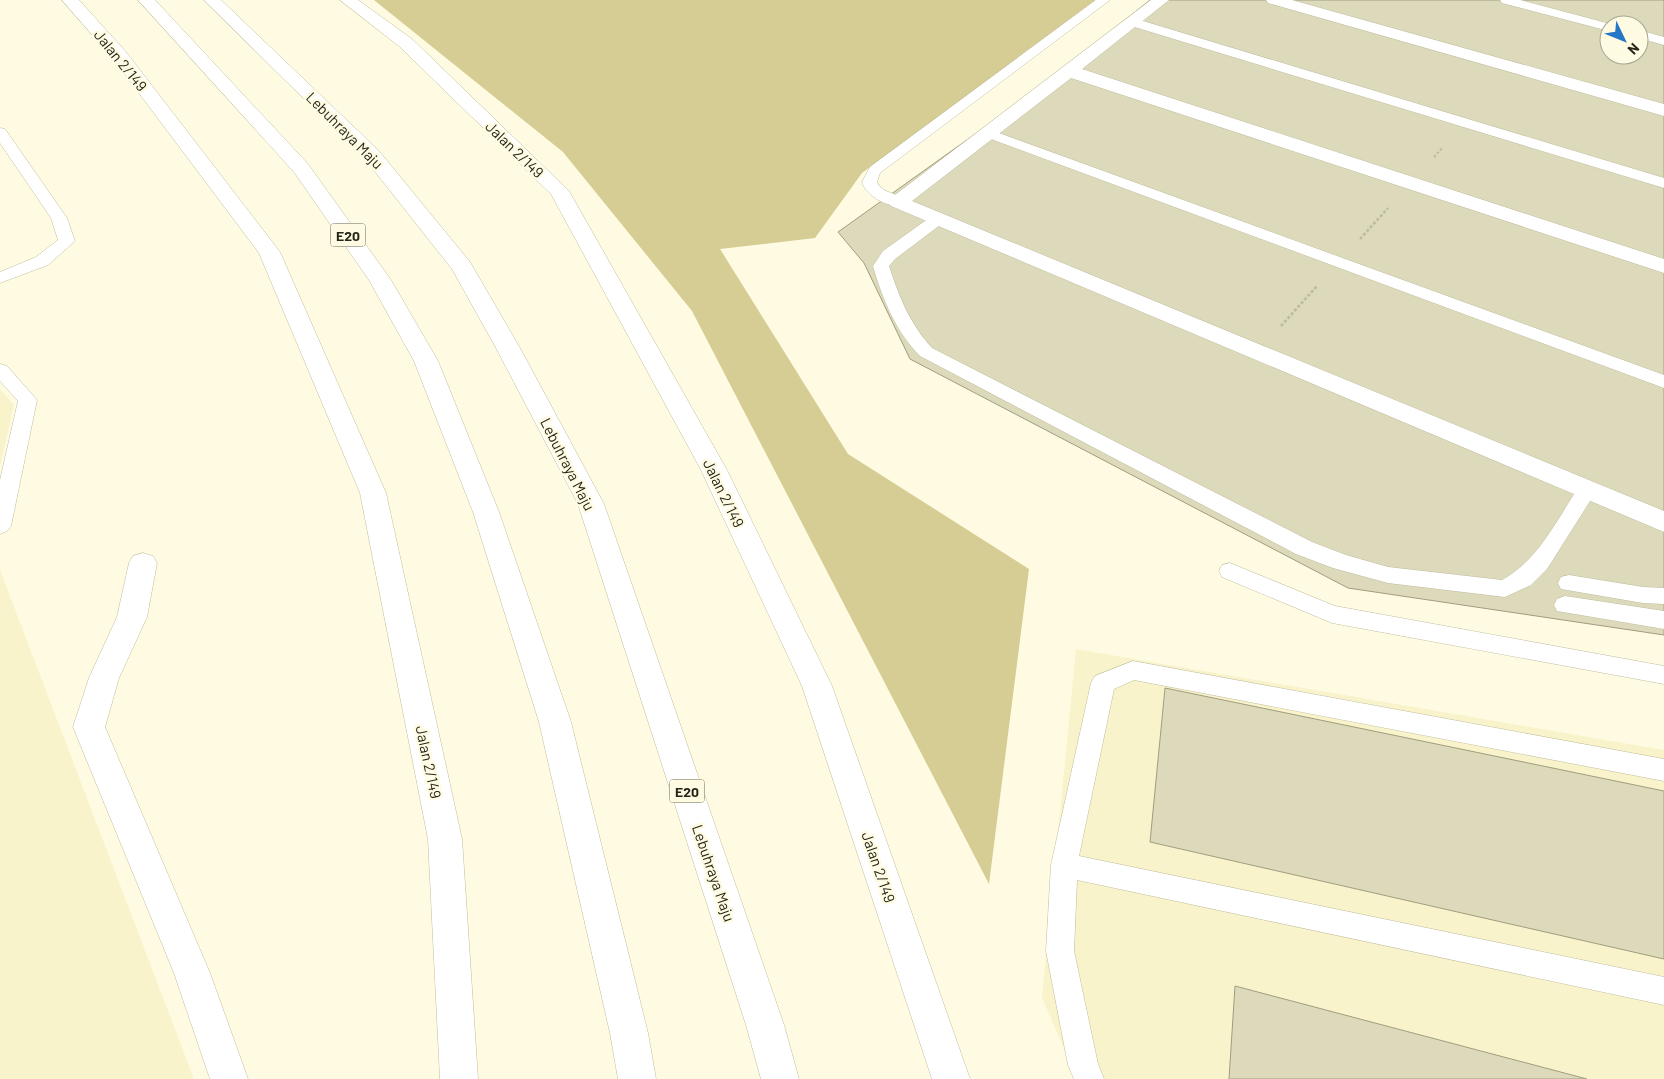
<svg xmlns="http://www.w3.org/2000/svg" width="1664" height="1079" font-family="Barlow,sans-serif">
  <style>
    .built { fill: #f8f3cb }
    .green { fill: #d5cd94 }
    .building { fill: #dddabb; stroke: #a09d7f; fill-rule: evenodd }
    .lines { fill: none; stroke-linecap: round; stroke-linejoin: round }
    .lane-casing { stroke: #c0bd9e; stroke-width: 1 }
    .street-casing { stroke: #c0bd9e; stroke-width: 1 }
    .secondary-casing { stroke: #c0bd9e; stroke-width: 1 }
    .highway-casing { stroke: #c0bd9e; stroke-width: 1 }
    .path-far1 { stroke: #bcb9a4; stroke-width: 2; stroke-dasharray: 2.5 2; stroke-linecap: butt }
    .path { stroke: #bcb9a4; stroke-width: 2.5; stroke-dasharray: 3 2; stroke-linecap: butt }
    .lane { fill: #fff; fill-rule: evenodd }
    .street { fill: #fff; fill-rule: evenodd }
    .secondary { fill: #fff; fill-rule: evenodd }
    .highway { fill: #fff; fill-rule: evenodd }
    .labels { text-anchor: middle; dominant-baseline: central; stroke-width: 5; stroke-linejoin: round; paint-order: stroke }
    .shield { fill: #fefbe2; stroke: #676555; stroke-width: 1 }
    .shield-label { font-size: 14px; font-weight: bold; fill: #262519 }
    .street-label { font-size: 15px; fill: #262519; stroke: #fefbe2 }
  </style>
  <rect width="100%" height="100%" fill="#fefbe2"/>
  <!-- built -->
  <path class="built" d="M0 389 14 405 0 467Z
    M0 570 194 1079H0Z
    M1076 649 1664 750V1079H1077L1042 998Z"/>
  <!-- green -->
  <path class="green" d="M374 0H1095L862 173 815 238 720 249 848 454 1029 569 989 884 692 311 563 152Z"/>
  <!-- building -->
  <path class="building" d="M1150 0H1664V635L1348 588 910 359 864 263 838 232 1048 82ZM1609 25H1639V55H1609Z
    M1165 688 1664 791V959L1150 842Z
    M1235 986 1587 1079H1229Z"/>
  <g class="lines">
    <defs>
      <path id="lane" d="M1096 0H1110L880 173 877 182C882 194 898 192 906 202L904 205C889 209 866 196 862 182L870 167Z
        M1500 0H1520L1614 25H1609V31L1502 3Z
        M1133 18 1664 178V188L1128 25 1127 22 1128 19Z
        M1639 30 1664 37V45L1639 38Z
        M0 128 5 129 67 218 75 241 48 265 0 283V272L36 257 58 240 51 218 0 143Z
        M988 129 1664 375V388L983 136 981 133 983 130Z
        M938 214 944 216 946 219 944 222 895 259 889 266C899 297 910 324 932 348L1312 542 1346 555 1388 567 1502 580C1538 561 1558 518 1580 485L1587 483 1594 485 1597 490 1547 569 1531 585 1505 597 1388 583 1333 568 1296 554 920 356C895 330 883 300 873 266L883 251 932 216Z
        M0 364 7 366 37 400 11 526 7 531 0 534V480L18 401 0 381Z
        M1230 563 1335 606 1664 666V684L1332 623 1222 577 1219 571 1222 565Z
        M1569 575 1643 587 1664 588V604L1643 603 1561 589 1558 583 1561 577Z
        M1565 596 1664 611V629L1557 611 1554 605 1557 599Z
        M1133 661 1664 759V781L1134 680 1114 689 1079 856 1664 977V1005L1077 880 1074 951 1098 1064 1104 1079H1074L1068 1065 1046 951 1051 865 1091 683 1095 676Z"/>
      <path id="street" d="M1151 0H1169L1082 69 1664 259V273L1071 78 912 201 1664 511V532L891 206 888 202 891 198Z
        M1266 0H1292L1664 104V116L1268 3Z
        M143 553 153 556 157 563 147 617 119 678 105 727 210 973 248 1079H210L174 973 73 727 89 678 117 617 129 563 133 556Z"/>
      <path id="secondary" d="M62 0H79L126 52 280 252 386 493 462 839 478 1079H440L428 839 360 493 259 253 114 60Z
        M340 0H358L412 39 569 191 727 470 832 686 970 1079H932L802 686 701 470 551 194 400 47Z"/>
      <path id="highway" d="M138 0H155L308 164 391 280 438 361 499 512 571 722 648 1033 656 1079H618L610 1033 539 722 473 512 414 361 369 280 294 172Z
        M204 0H221L379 151 470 262 520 348 604 504 784 1025 799 1079H761L746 1025 578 504 496 348 452 269 365 159Z"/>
    </defs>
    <!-- lane casing -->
    <use href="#lane" class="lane-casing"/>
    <!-- street casing -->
    <use href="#street" class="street-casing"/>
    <!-- secondary casing -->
    <use href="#secondary" class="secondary-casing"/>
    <!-- highway casing -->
    <use href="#highway" class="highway-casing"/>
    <!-- path-far1 -->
    <path class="path-far1" d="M1434 157 1443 147"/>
    <!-- path -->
    <path class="path" d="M1360 239 1388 208
      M1281 326 1317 286"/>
    <!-- lane -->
    <use href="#lane" class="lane"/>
    <!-- street -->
    <use href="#street" class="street"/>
    <!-- secondary -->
    <use href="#secondary" class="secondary"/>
    <!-- highway -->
    <use href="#highway" class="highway"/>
  </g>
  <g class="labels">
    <!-- shield labels -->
    <g class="shield">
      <rect x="330.5" y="223.5" width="35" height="23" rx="4"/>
      <rect x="669.5" y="779.5" width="35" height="23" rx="4"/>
    </g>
    <g class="shield-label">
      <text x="348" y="235">E20</text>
      <text x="687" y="791">E20</text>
    </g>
    <!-- street labels -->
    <g class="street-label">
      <text transform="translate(121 60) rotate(51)">Jalan 2/149</text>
      <text transform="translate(345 130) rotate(45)">Lebuhraya Maju</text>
      <text transform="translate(515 149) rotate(44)">Jalan 2/149</text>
      <text transform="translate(568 464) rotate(63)">Lebuhraya Maju</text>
      <text transform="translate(724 493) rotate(64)">Jalan 2/149</text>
      <text transform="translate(429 762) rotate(78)">Jalan 2/149</text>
      <text transform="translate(879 867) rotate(71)">Jalan 2/149</text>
      <text transform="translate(714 873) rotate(71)">Lebuhraya Maju</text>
    </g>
  </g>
  <!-- north arrow -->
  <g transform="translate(1624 40) rotate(133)"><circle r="24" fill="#fefbe2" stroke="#a8a592"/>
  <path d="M0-4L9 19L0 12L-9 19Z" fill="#2477c6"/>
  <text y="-8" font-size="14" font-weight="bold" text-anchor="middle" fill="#262519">N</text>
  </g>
</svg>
